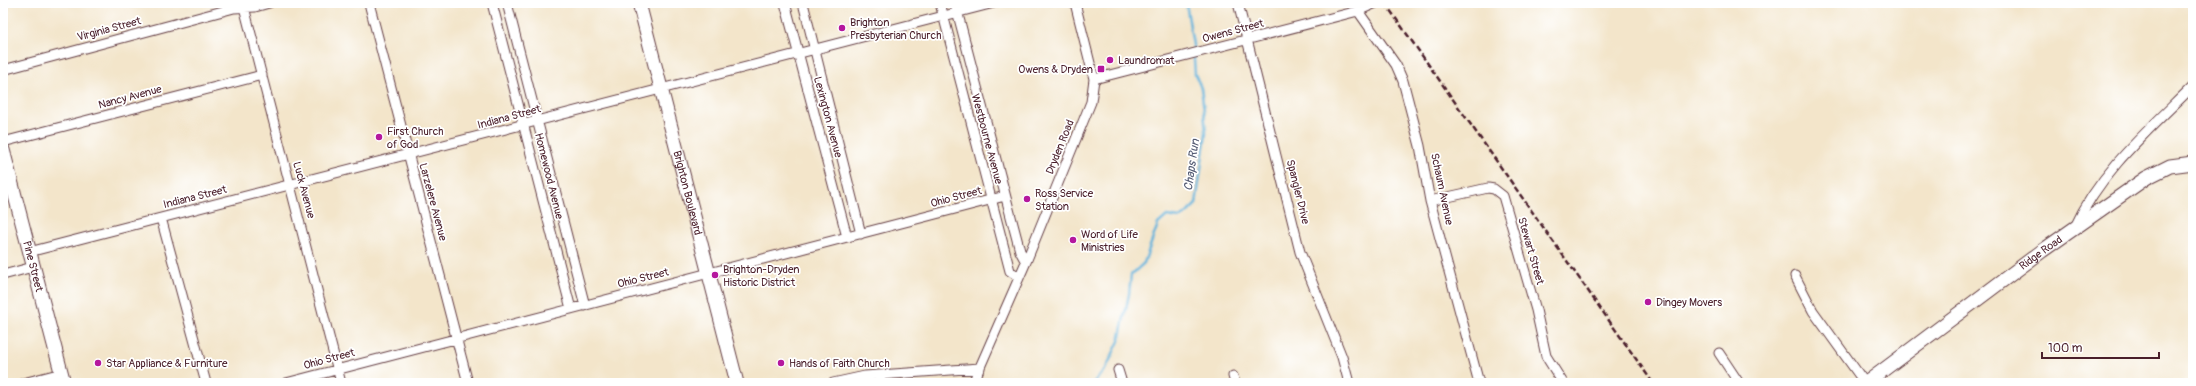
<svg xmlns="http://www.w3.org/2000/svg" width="2196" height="386" font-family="Pangolin,sans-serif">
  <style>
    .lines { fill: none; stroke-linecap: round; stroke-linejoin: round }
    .stream { stroke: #61b3dc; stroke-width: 2.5 }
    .street-casing { stroke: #633d43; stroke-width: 11 }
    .secondary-casing { stroke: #633d43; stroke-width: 15 }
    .street { stroke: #fff; stroke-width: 9 }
    .secondary { stroke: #fff; stroke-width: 13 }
    .rail { stroke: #4a1f2b; stroke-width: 2.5; stroke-dasharray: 6 3; stroke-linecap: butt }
    .poi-dot { fill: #b5179e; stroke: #fff; stroke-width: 1.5 }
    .labels { text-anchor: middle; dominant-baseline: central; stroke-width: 3.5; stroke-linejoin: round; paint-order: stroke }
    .poi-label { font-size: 11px; fill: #4a1f2b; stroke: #fff; text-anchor: start }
    .street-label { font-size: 11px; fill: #4a1f2b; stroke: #fff }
    .water-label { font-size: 12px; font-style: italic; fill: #535a72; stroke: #fff }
  </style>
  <rect width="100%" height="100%" fill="#fff"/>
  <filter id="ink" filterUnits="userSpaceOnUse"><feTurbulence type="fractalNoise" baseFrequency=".025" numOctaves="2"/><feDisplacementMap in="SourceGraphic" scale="8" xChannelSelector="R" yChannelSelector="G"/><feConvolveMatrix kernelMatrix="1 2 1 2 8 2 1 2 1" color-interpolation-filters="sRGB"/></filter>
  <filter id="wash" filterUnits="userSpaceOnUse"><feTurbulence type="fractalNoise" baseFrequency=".012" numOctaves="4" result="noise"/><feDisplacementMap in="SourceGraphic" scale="16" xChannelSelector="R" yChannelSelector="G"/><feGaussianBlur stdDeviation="0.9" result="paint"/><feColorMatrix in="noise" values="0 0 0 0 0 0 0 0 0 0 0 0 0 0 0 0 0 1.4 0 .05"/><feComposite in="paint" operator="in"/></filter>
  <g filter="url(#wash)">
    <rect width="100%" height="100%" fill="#f3e5ca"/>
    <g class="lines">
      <!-- stream -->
      <path class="stream" d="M1093 383 1106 368 1119 341 1129 294 1131 275 1144 263 1158 224 1167 216 1179 218 1186 214 1196 204 1206 133 1204 110 1201 88 1195 74 1193 45 1186 3"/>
    </g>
  </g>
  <g filter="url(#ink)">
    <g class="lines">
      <defs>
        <path id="street" d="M243 3 341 383
          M369 3 468 383
          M492 3 571 309
          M507 3 585 306
          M785 3 847 237
          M803 3 861 234
          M940 3 1010 271 1019 277
          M955 3 1020 251 1026 262
          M1238 3 1300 252 1342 357 1349 383
          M1358 11 1396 65 1403 81 1420 146 1430 201 1479 383
          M3 70 234 8 255 7 269 3
          M1094 79 1358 11 1376 3
          M3 142 262 75
          M1430 201 1488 188 1494 189 1503 196 1536 310 1546 356 1563 383
          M161 218 206 383
          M2075 227C2100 171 2151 128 2193 86
          M29 252 994 3
          M3 275 33 267
          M1795 276 1813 311 1865 383
          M1719 353 1739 383
          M1118 370 1122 383
          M1233 376 1235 383
          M23 383 62 373
          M286 383 1005 196
          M833 383 865 376 980 368
          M973 383 1026 262 1091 102 1094 79 1075 3"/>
        <g id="secondary">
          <path id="s1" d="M639 3 737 383"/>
          <path id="s2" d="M3 150 64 383"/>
          <path id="s3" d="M1866 383 2042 251 2146 178 2170 166 2193 163"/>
        </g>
      </defs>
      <!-- street casing -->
      <use href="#street" class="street-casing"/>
      <!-- secondary casing -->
      <use href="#secondary" class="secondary-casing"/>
      <!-- street -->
      <use href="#street" class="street"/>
      <!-- secondary -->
      <use href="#secondary" class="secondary"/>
      <!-- rail -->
      <path class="rail" d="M1385 3 1653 383"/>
    </g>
  </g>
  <!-- markers -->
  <g class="poi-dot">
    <circle cx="842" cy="28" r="4"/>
    <circle cx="1110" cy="60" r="4"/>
    <rect x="1097" y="65" width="8" height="8" rx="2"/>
    <circle cx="379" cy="137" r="4"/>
    <circle cx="1027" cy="199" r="4"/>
    <circle cx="1073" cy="240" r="4"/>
    <circle cx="715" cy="275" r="4"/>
    <circle cx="1648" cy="302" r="4"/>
    <circle cx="98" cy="363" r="4"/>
    <circle cx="781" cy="363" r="4"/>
  </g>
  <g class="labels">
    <!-- poi labels -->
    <g class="poi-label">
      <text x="850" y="22">Brighton<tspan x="850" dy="13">Presbyterian Church</tspan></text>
      <text x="1118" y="60">Laundromat</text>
      <text x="1093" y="69" text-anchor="end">Owens &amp; Dryden</text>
      <text x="387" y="131">First Church<tspan x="387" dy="13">of God</tspan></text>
      <text x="1035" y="193">Ross Service<tspan x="1035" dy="13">Station</tspan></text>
      <text x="1081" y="234">Word of Life<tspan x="1081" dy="13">Ministries</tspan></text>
      <text x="723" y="269">Brighton-Dryden<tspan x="723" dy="13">Historic District</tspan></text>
      <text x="1656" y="302">Dingey Movers</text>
      <text x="106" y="363">Star Appliance &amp; Furniture</text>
      <text x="789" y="363">Hands of Faith Church</text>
    </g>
    <!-- street labels -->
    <g class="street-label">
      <text transform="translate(109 29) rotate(-15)">Virginia Street</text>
      <text transform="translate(1233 31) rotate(-15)">Owens Street</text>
      <text transform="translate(130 97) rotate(-15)">Nancy Avenue</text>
      <text transform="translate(509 117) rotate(-15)">Indiana Street</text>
      <text transform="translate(828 117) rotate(75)">Lexington Avenue</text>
      <text transform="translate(987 139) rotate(75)">Westbourne Avenue</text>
      <text transform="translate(1060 147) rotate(-68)">Dryden Road</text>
      <text transform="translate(549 176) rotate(76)">Homewood Avenue</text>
      <text transform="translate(1442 189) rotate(78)">Schaum Avenue</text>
      <text transform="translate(304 190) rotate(75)">Luck Avenue</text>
      <text transform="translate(1298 192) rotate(76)">Spangler Drive</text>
      <text stroke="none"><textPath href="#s1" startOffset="196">Brighton Boulevard</textPath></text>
      <text transform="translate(195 197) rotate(-14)">Indiana Street</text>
      <text transform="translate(956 197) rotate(-15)">Ohio Street</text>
      <text transform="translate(433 202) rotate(75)">Larzelere Avenue</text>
      <text transform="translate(1531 251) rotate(74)">Stewart Street</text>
      <text stroke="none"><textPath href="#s3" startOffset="218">Ridge Road</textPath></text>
      <text stroke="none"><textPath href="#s2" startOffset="120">Pine Street</textPath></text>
      <text transform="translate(643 278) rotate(-14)">Ohio Street</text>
      <text transform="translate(329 359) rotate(-15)">Ohio Street</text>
    </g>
    <!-- water labels -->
    <g class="water-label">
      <text transform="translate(1192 165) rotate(-82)">Chaps Run</text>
    </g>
  </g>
  <!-- margin -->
  <rect width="2196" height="386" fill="none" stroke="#fff" stroke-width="16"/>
  <!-- scale -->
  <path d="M2042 352v6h117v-6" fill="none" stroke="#4a1f2b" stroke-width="2"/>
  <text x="2048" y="352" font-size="12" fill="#4a1f2b" stroke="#ffffff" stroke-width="3" paint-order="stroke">100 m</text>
</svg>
